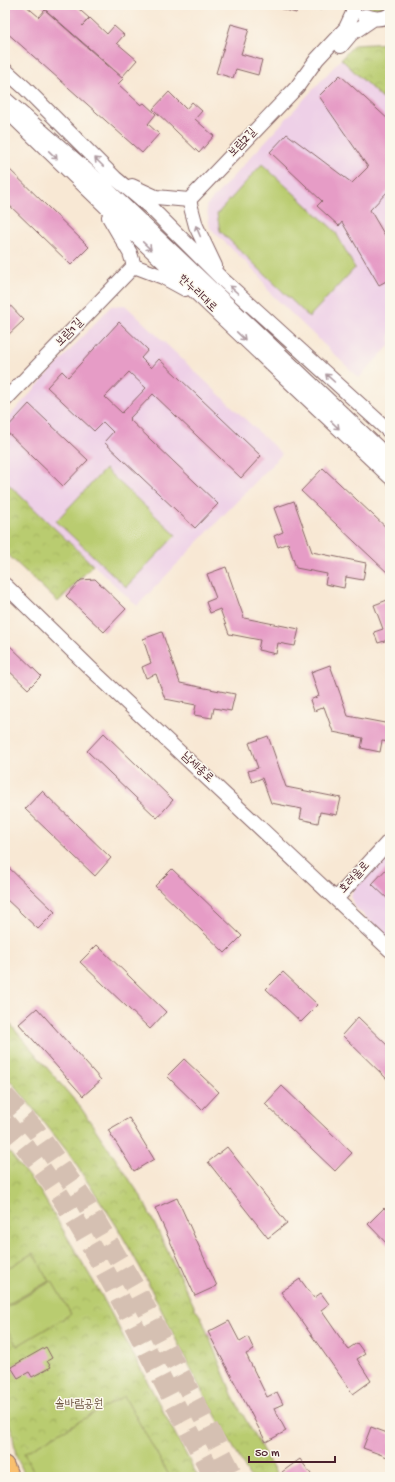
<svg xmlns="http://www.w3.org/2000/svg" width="395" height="1482" font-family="'Gochi Hand','Poor Story',sans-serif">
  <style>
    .built { fill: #eed0e7 }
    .grass { fill: url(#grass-dots); stroke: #82764d }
    .park { fill: url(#park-crowns); stroke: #82764d }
    .pitch { fill: #b9cc6f; stroke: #82764d }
    .building { fill: #e69cc6; fill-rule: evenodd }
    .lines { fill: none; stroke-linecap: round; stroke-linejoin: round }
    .highway-tunnel { stroke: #d5c0b2; stroke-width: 20; stroke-dasharray: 20 10; stroke-linecap: butt }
    .minor-casing { stroke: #876566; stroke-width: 16 }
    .major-casing { stroke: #876566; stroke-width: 19 }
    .minor { stroke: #fff; stroke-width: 14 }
    .major { stroke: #f9bf6d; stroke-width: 17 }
    .oneway { stroke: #ae9aa0 }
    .labels { text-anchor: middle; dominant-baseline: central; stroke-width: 3; stroke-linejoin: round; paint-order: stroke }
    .street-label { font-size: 12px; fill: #4a1f2b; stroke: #fbf7ec }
    .park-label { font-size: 12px; fill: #6b533f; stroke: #fbf7ec }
  </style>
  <defs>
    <pattern id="grass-dots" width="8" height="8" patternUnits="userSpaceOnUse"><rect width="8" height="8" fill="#b9cc6f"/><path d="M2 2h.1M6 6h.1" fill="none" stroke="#a1af60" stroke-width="1.8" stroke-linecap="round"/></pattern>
    <pattern id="park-crowns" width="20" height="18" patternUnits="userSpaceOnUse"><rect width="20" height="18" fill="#b9cc6f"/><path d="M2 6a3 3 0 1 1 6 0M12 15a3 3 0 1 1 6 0" fill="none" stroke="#a1af60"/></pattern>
  </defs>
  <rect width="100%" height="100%" fill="#fbf7ec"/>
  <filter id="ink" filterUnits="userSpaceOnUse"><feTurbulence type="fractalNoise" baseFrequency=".025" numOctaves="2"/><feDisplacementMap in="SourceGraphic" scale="8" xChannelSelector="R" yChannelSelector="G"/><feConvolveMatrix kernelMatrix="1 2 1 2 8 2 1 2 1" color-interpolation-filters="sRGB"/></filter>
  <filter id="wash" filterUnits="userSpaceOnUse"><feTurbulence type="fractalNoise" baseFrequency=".012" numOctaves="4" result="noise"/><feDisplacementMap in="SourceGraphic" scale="16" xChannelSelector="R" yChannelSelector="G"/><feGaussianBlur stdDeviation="0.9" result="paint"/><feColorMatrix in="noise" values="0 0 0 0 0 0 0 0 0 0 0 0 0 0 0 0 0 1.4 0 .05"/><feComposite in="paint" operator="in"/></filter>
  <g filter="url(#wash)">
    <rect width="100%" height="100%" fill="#f8e8d4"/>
    <!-- built -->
    <path class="built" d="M341 59 390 106V345L359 378 269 292 260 276 210 228 206 206Z
      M125 305 282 454 137 606 5 481V421L111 306Z
      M390 851V940L354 906 351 896 354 889Z"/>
    <!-- grass -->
    <path class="grass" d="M366 5H388C380 10 373 10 366 5Z"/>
    <!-- park -->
    <path class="park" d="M390 43V106L341 59 354 45Z
      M5 481 93 565 58 602 5 552Z
      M5 1018 81 1108 142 1198 196 1310 201 1317 234 1399 278 1477H250L197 1382 141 1269 116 1225 67 1151 5 1074Z
      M5 1147 40 1191 102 1296 198 1477H26L16 1456 12 1431 5 1415Z"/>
    <!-- pitch -->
    <path class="pitch" d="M262 164 335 231 355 268 309 317 220 231 217 214Z
      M105 469 176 535 126 587 56 521Z
      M33 1253 49 1281 5 1306V1270Z
      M52 1281 71 1314 17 1346 5 1326V1308Z
      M124 1396 170 1477H36L24 1453Z"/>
    <g id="blocks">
      <!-- building -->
      <path class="building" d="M10 5H25L39 17 45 10 123 79 118 84 141 105 144 103 156 114 148 124 159 134 142 153 5 31V10Z
        M40 5H74L89 18 82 26 90 18 107 34 114 26 124 35 117 43 137 60 122 77Z
        M280 5H299L296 13 279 8Z
        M304 5H322L321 10Z
        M231 24 249 29 241 54 262 60 258 75 236 69 233 78 216 73Z
        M340 75 390 121V131L387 133 390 136V189L370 210 390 244V279L379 285 342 222 339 226 317 206 322 201 270 152 287 134 352 183 368 167 319 96Z
        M169 92 186 109 192 102 202 111 195 119 214 136 199 153 153 109Z
        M5 165 89 247 71 265 5 201Z
        M5 300 24 320 6 337 5 335Z
        M119 322 148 350 141 358 151 368 159 359 261 456 241 478 153 394 129 419 218 504 195 528 104 442 113 432 103 422 94 431 47 387 62 371 68 377ZM129 372 146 388 122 413 105 397Z
        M29 404 88 460 63 486 5 430Z
        M323 468 390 531V575L301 491Z
        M294 501 312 552 366 563 363 580 346 577 344 588 325 584 327 574 296 568 288 543 278 547 274 536 283 532 274 508Z
        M226 567 244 618 299 629 295 646 278 643 276 654 258 650 260 640 229 634 220 609 210 613 206 602 216 598 207 574Z
        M95 579 126 609 104 632 66 596 81 580Z
        M390 599V645L388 640 378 643 374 632 383 629 374 605Z
        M162 632 180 683 235 694 231 711 214 708 212 718 194 715 196 705 165 699 156 674 146 678 142 667 151 663 143 639Z
        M5 641 41 676 28 689 5 667Z
        M330 665 348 716 390 724V742L382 741 380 752 361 748 363 738 333 732 324 707 314 711 310 700 319 696 311 672Z
        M104 733 173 800 157 818 87 751Z
        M268 736 286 787 341 798 337 815 320 812 318 823 300 819 302 809 271 803 262 778 252 782 248 771 258 768 249 743Z
        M42 791 111 858 95 876 25 809Z
        M5 864 55 912 38 929 5 898Z
        M390 865V901L372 884Z
        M172 869 242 936 225 953 155 886Z
        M97 945 166 1012 150 1029 80 962Z
        M283 972 318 1005 301 1022 266 989Z
        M37 1008 101 1080 83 1096 19 1024Z
        M358 1017 390 1048V1082L342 1035Z
        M184 1059 219 1092 202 1110 167 1076Z
        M282 1086 352 1153 335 1171 265 1104Z
        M129 1118 154 1159 134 1171 108 1130Z
        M227 1147 287 1223 268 1238 208 1162Z
        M177 1198 217 1286 195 1296 155 1208Z
        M384 1208 390 1214V1247L368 1224Z
        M300 1279 314 1298 321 1293 329 1304 321 1310 348 1349 357 1343 365 1354 357 1359 371 1381 353 1394 281 1292Z
        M229 1321 240 1342 248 1337 254 1350 246 1354 267 1397 277 1392 283 1404 274 1408 286 1431 266 1442 208 1332Z
        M46 1347 52 1358 47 1361 51 1367 32 1377 29 1372 18 1378 11 1367Z
        M371 1427 390 1434V1458L363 1448Z
        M300 1459 313 1477H285L282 1472Z"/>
    </g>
  </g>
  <g filter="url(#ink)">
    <use href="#blocks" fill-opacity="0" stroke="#876566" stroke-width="1"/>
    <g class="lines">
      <!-- highway-tunnel -->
      <path class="highway-tunnel" d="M5 1096 36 1131 85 1202 137 1291 234 1477
        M5 1122C65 1192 108 1275 150 1356 171 1397 192 1437 214 1477"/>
      <defs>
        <path id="minor" d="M365 16C374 19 381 20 390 15
          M341 46 351 34 373 19
          M5 70 25 88 115 178 152 209 222 279 390 432
          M5 99 92 175 390 459
          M5 109 134 234 390 477
          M132 186 156 197 189 200
          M189 200 297 87 317 59 346 28 353 13V5
          M189 200 196 226 215 266
          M109 217 130 253 134 266
          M134 266 163 277 185 289
          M5 400 134 266
          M5 585 90 668 390 950
          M336 899 390 840"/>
        <path id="major" d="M5 1465 10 1477"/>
      </defs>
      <!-- minor casing -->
      <use href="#minor" class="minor-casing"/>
      <!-- major casing -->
      <use href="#major" class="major-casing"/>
      <!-- minor -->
      <use href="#minor" class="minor"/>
      <!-- major -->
      <use href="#major" class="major"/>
    </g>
    <!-- one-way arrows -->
    <defs><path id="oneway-shaft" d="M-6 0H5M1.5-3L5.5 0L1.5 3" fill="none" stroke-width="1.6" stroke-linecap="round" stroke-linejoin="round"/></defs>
    <g class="oneway">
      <use href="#oneway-shaft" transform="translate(53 155) rotate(44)"/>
      <use href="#oneway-shaft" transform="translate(99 162) rotate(-135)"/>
      <use href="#oneway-shaft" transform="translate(198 231) rotate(-113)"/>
      <use href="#oneway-shaft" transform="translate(147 246) rotate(44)"/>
      <use href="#oneway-shaft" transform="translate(234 290) rotate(-138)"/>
      <use href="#oneway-shaft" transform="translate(241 336) rotate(44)"/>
      <use href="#oneway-shaft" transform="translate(330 378) rotate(-138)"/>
      <use href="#oneway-shaft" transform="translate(335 425) rotate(44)"/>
    </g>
  </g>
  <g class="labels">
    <!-- street labels -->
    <g class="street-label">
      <text transform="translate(243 143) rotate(-47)">보람2길</text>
      <text transform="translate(197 294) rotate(44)">한누리대로</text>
      <text transform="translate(70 333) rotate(-46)">보람1길</text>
      <text transform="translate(197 768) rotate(43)">남세종로</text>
      <text transform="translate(355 878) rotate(-47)">호려울로</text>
    </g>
    <!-- park labels -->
    <g class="park-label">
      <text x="79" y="1405">솔바람공원</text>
    </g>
  </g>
  <!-- margin -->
  <rect width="395" height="1482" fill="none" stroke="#fbf7ec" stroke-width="20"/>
  <!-- scale -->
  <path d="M249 1456v6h86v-6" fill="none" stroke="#4a1f2b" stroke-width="2"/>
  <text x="255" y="1456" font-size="12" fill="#4a1f2b" stroke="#fbf7ec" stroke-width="3" paint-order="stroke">50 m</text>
</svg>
